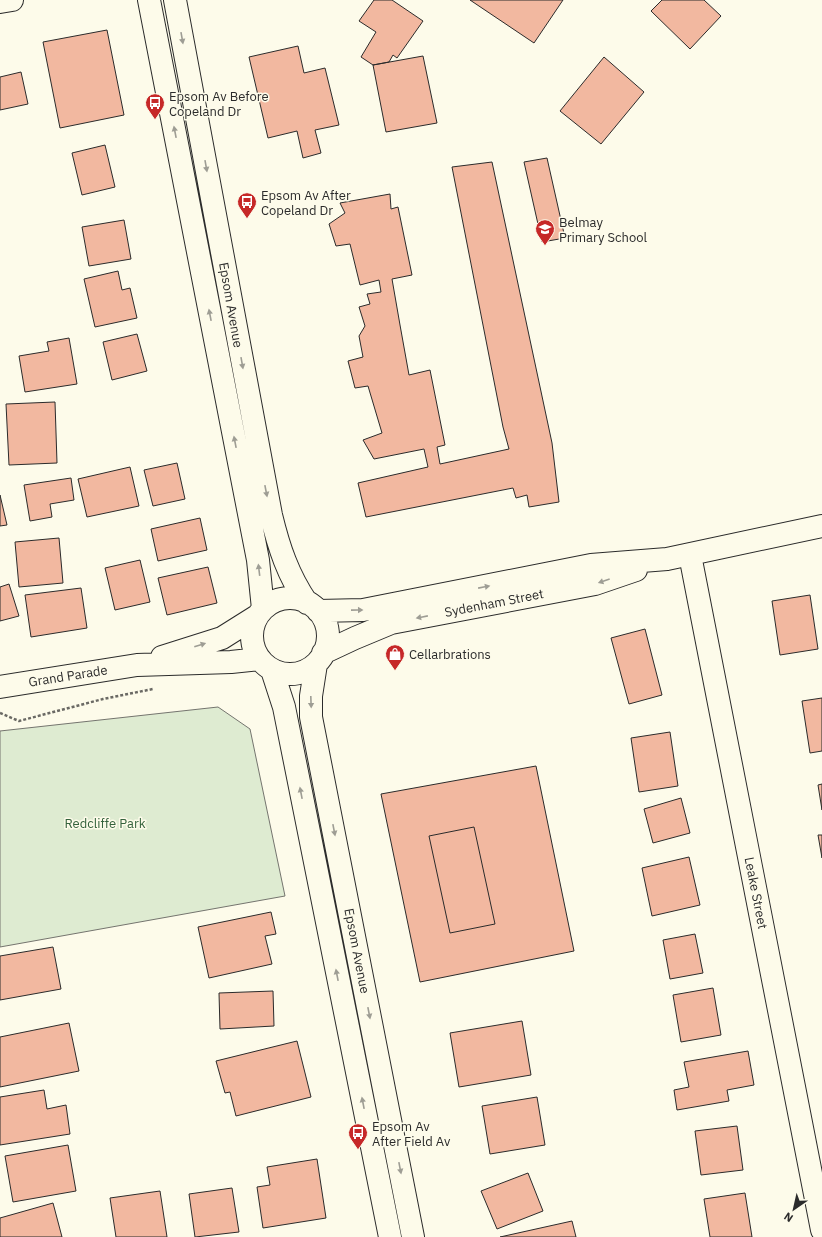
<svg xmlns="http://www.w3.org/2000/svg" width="822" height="1237" font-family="'IBM Plex Sans',sans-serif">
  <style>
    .green { fill: #deebd1; stroke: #74746e }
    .building { fill: #f2b8a0; stroke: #2b2b2b }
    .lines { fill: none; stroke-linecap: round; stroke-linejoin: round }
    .minor-casing { stroke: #2b2b2b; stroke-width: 24 }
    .path { stroke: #6a6964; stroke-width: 2.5; stroke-dasharray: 3 2; stroke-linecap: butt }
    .minor { stroke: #fdfbea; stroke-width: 22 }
    .oneway { fill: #9e9d94 }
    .labels { text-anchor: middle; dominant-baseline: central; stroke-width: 3; stroke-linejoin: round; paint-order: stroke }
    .poi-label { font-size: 13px; fill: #2b2b2b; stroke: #fdfbea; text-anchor: start }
    .street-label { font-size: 13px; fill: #2b2b2b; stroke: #fdfbea }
    .park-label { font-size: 13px; fill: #34623c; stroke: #fdfbea }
  </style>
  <rect width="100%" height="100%" fill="#fdfbea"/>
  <!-- green -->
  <path class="green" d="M218 707 250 729 285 896 0 947V731Z"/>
  <!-- building -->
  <path class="building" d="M374 0H392L423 21 397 58 393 55 389 62 373 65 361 57 376 32 359 21Z
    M470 0H563L534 43Z
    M662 0H704L721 16 690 49 651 11Z
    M107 30 124 115 60 128 43 42Z
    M298 46 304 73 325 68 339 125 315 130 321 153 303 158 297 131 268 138 249 57Z
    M423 56 437 123 386 132 373 65Z
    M604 57 644 92 601 144 560 111Z
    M21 72 28 104 0 110V77Z
    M105 145 115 187 82 195 72 153Z
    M547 158 565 238 542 242 524 162Z
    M492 162 552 443 559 502 529 507 527 495 516 498 513 488 366 517 358 483 428 467 424 449 374 459 363 440 382 433 368 386 355 388 348 361 363 357 359 336 365 326 359 307 370 304 367 294 381 292 379 280 360 285 350 244 336 246 329 224 345 213 340 203 390 194 391 209 398 207 412 275 392 279 400 325 409 375 430 370 445 445 437 447 440 464 509 449 503 427 452 167Z
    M124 220 131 259 89 266 82 227Z
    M118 271 122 290 130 288 137 318 95 327 84 279Z
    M137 334 147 371 112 380 103 342Z
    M69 338 77 384 25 392 19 356 49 351 47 342Z
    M55 402 57 463 9 465 6 404Z
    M177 463 185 499 153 506 144 470Z
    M130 467 139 506 87 517 78 479Z
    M71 478 74 500 50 504 52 517 30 521 24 485Z
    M0 495 7 525 0 526Z
    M200 518 207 550 158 561 151 529Z
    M59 538 63 583 19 587 15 542Z
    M140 560 150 602 115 610 105 568Z
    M208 567 217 603 167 615 158 578Z
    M9 584 19 616 0 621V587Z
    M81 588 87 628 31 637 25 595Z
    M810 595 818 649 780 655 772 601Z
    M645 629 662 695 629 704 611 638Z
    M822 698V751L810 753 802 701Z
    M670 732 678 786 639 792 631 738Z
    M536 766 574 951 420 982 381 794Z
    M822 784V810L818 785Z
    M681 798 690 833 653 843 644 809Z
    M474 827 495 924 450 933 429 836Z
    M818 835H822V858Z
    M689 857 700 905 652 916 642 868Z
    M271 912 276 934 265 936 272 964 209 978 198 927Z
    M695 934 703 973 670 979 663 940Z
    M53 947 61 989 0 1000V956Z
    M713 988 721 1035 681 1042 673 995Z
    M273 991 274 1026 220 1029 219 993Z
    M522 1021 531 1075 459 1087 450 1033Z
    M69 1023 79 1071 0 1087V1037Z
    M297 1041 311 1097 236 1116 230 1092 225 1093 216 1061Z
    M748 1051 754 1085 727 1090 729 1101 677 1110 674 1090 689 1087 684 1062Z
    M44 1090 47 1109 66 1105 70 1134 0 1145V1097Z
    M537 1097 545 1145 490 1154 482 1106Z
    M737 1126 743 1170 701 1175 695 1131Z
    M68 1145 76 1191 13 1202 5 1156Z
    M317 1159 326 1218 263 1228 257 1187 270 1185 267 1167Z
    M528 1173 543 1211 497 1229 481 1191Z
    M232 1188 239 1232 195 1237 189 1194Z
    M160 1191 167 1237H116L110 1198Z
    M745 1193 752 1237H710L704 1199Z
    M53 1203 62 1237H0V1218Z
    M572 1221 576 1237H500Z"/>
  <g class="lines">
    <defs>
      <path id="minor" d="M149 0 258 560 263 609
        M175 0 271 515C279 548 288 575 307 603
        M0 2 12 0
        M690 555 822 1230
        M252 636a38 38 0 1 1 76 0a38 38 0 1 1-76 0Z
        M318 611 363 610 591 565 667 559 822 526
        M323 653 355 638 391 623 595 584 636 570
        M162 657 222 638 257 616
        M316 664 311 696V717L413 1237
        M272 670 284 707 390 1237
        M0 687 137 665 231 662 259 659"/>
    </defs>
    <!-- minor casing -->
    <use href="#minor" class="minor-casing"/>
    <!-- path -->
    <path class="path" d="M0 713 19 721 103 699 153 689"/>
    <!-- minor -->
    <use href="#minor" class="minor"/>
  </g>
  <!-- one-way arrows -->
  <defs><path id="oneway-solid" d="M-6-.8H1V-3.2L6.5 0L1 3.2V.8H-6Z"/></defs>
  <g class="oneway">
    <use href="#oneway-solid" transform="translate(182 38) rotate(80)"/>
    <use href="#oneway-solid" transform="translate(175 132) rotate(-101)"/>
    <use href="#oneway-solid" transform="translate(206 166) rotate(80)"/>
    <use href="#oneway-solid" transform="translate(210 315) rotate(-101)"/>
    <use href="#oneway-solid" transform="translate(242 363) rotate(80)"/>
    <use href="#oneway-solid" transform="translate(235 442) rotate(-101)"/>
    <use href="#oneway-solid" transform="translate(266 491) rotate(79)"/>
    <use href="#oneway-solid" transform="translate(259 570) rotate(-97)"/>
    <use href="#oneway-solid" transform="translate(604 581) rotate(161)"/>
    <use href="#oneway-solid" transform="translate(484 587) rotate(-11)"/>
    <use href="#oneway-solid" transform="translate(357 610) rotate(-1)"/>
    <use href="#oneway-solid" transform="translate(422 617) rotate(169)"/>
    <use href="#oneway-solid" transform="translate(200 645) rotate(-18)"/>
    <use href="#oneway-solid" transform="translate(311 702) rotate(88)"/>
    <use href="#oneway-solid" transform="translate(301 793) rotate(-101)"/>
    <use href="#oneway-solid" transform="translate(334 830) rotate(79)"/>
    <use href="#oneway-solid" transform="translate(337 975) rotate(-101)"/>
    <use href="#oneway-solid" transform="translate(369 1013) rotate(79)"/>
    <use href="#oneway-solid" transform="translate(363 1103) rotate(-101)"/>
    <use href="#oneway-solid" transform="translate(400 1168) rotate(79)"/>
  </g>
  <!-- icons -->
  <defs>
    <symbol id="bus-pin" viewBox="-11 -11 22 30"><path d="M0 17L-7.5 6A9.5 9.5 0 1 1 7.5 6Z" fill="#c62828" stroke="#fdfbea"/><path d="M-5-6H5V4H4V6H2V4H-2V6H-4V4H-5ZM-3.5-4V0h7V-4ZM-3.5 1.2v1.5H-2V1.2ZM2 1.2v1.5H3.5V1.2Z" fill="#fff"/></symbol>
    <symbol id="school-pin" viewBox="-11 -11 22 30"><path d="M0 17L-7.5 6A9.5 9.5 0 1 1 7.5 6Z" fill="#c62828" stroke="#fdfbea"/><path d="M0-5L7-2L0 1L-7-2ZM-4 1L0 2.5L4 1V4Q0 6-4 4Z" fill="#fff"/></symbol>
    <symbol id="shop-pin" viewBox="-11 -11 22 30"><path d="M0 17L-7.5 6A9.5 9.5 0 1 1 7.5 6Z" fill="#c62828" stroke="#fdfbea"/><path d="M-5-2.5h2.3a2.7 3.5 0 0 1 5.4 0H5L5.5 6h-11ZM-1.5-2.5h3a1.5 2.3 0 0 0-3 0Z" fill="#fff"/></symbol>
  </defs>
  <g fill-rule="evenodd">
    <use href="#bus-pin" x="144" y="92" width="22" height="30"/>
    <use href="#bus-pin" x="236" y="191" width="22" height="30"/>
    <use href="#school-pin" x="534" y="218" width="22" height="30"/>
    <use href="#shop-pin" x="384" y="643" width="22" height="30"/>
    <use href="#bus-pin" x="347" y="1122" width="22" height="30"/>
  </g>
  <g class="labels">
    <!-- poi labels -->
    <g class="poi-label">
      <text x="169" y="96">Epsom Av Before<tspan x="169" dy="15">Copeland Dr</tspan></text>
      <text x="261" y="195">Epsom Av After<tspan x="261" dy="15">Copeland Dr</tspan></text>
      <text x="559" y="222">Belmay<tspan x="559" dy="15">Primary School</tspan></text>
      <text x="409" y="654">Cellarbrations</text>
      <text x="372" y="1126">Epsom Av<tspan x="372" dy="15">After Field Av</tspan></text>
    </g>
    <!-- street labels -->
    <g class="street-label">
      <text transform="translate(231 305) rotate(80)">Epsom Avenue</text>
      <text transform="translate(494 603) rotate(-11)">Sydenham Street</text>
      <text transform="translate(68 676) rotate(-9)">Grand Parade</text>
      <text transform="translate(756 893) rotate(79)">Leake Street</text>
      <text transform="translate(357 951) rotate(79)">Epsom Avenue</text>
    </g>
    <!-- park labels -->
    <g class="park-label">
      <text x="105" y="823">Redcliffe Park</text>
    </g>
  </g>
  <!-- north arrow -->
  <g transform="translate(794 1209) rotate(214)" stroke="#fdfbea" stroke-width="3" paint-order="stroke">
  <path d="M0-3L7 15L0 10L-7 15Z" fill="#2b2b2b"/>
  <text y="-6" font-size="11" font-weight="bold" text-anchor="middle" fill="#2b2b2b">N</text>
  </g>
</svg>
